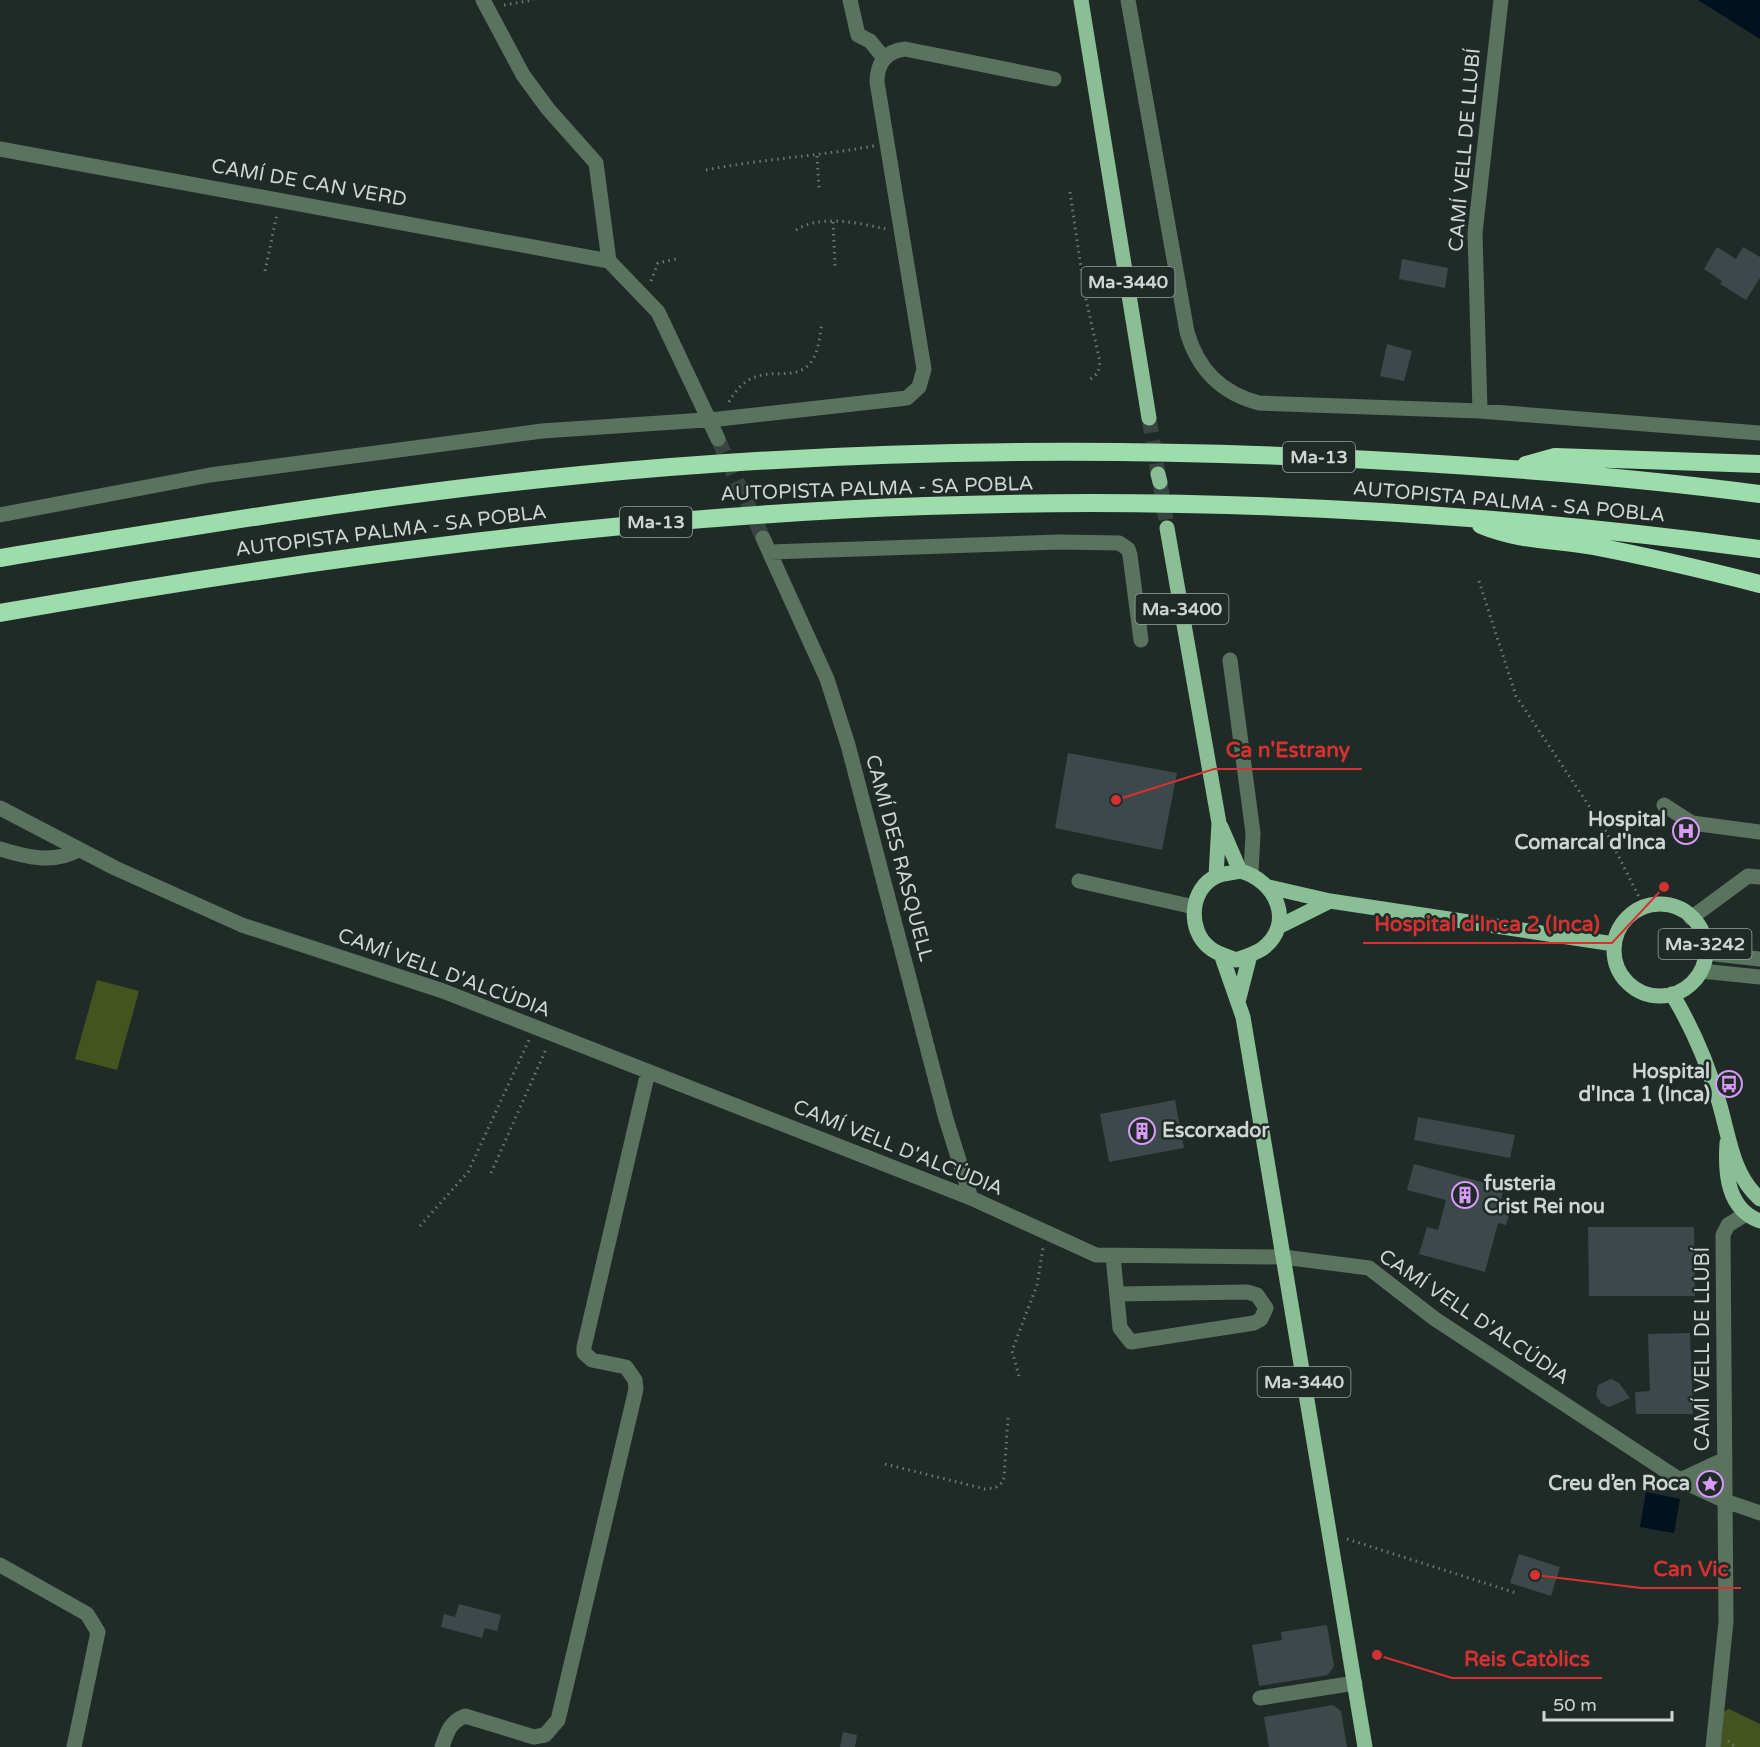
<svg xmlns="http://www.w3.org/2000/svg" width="1760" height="1747" font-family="'Varela Round',sans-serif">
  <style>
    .green { fill: #45541e }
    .water { fill: #00121d }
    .building { fill: #3c484a }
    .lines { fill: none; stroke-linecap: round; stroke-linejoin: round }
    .minor-tunnel { stroke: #3a4442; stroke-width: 15; stroke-dasharray: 15 8; stroke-linecap: butt }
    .major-tunnel { stroke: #3a4442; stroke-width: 15; stroke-dasharray: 15 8; stroke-linecap: butt }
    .path { stroke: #6e7775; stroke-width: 3; stroke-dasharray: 1.5 4.5; stroke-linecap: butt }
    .minor { stroke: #5a735f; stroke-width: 15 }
    .major { stroke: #8abf96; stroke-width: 15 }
    .highway { stroke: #9dddab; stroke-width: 18 }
    .labels { text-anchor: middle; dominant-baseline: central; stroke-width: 5; stroke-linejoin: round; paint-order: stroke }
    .shield { fill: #202b28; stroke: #9aa2a0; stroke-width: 1.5 }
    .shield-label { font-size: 18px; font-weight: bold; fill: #ced5d3 }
    .street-label { font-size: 20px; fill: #ced5d3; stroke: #202b28 }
    .poi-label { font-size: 20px; font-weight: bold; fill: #ced5d3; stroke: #202b28; text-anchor: end }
    .leader { fill: none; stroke: #d63131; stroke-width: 2 }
    .callout-dot { fill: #d63131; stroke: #202b28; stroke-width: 2 }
    .callout-label { font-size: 21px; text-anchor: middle; font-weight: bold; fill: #d63131; stroke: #202b28; stroke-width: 5; stroke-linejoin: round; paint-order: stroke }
  </style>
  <rect width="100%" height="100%" fill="#202b28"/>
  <!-- green -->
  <path class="green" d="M97 980 139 991 117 1070 75 1059Z
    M1729 1709 1760 1724V1747H1719L1723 1712Z"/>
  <!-- water -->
  <path class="water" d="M1698 0H1760V39Z
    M1646 1492 1680 1499 1674 1533 1640 1527Z"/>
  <!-- building -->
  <path class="building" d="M1717 247 1736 259 1743 247 1760 257V278L1746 300 1720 284 1722 281 1704 269Z
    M1402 259 1448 268 1445 288 1399 279Z
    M1387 344 1412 351 1404 381 1380 376Z
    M1068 753 1177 773 1162 850 1055 828Z
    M1175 1100 1184 1148 1109 1162 1100 1114Z
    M1418 1117 1515 1135 1510 1158 1414 1140Z
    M1414 1164 1504 1188 1499 1209 1510 1212 1506 1225 1498 1223 1485 1272 1419 1254 1427 1227 1438 1230 1446 1200 1407 1190Z
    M1588 1227H1694L1695 1296H1589Z
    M1690 1333 1693 1414H1636L1635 1392 1650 1391 1648 1334Z
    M1611 1379 1619 1383 1630 1398 1609 1407 1601 1403 1596 1395 1598 1385Z
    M1519 1554 1560 1567 1551 1596 1510 1583Z
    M459 1604 501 1615 497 1631 485 1628 482 1638 441 1627 444 1614 455 1617Z
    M1327 1625 1334 1666 1328 1675 1259 1686 1252 1645 1282 1640 1281 1632Z
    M1333 1705 1341 1711 1347 1747H1269L1264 1717Z
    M843 1732 857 1735 855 1747H840Z"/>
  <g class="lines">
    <!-- minor-tunnel -->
    <path class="minor-tunnel" d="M718 439 763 538"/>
    <!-- major-tunnel -->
    <path class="major-tunnel" d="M1149 418 1158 474
      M1160 482 1167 528"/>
    <!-- path -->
    <path class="path" d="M504 5 534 0
      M817 156 819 188
      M706 170C762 159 818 156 874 146
      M1070 192 1085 295 1100 362 1098 373 1088 381
      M833 222 835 266
      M796 230C821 214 858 223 886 229
      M265 271 277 214
      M651 281 658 263 676 259
      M729 402C757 352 793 391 813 359 819 349 820 334 822 323
      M1479 581 1516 696 1607 833 1644 907
      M491 1173 547 1047
      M420 1226 468 1172 529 1040
      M1019 1376 1012 1351 1037 1285 1043 1248
      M885 1464 985 1489 995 1488 1003 1482 1004 1477 1008 1418
      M1347 1539 1516 1593
      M1728 1741 1735 1747"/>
    <!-- minor -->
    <path class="minor" d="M483 0 523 75 548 109 596 163 609 261 658 312 718 439
      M850 0 858 35 870 41 884 58
      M1128 0 1187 332C1198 370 1221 393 1259 403L1480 411 1760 433
      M0 149 609 261
      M1480 411 1475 233 1501 0
      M0 515 210 475 542 431 719 419 907 398 919 387 924 369 877 82C877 63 886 51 905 49L1054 79
      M763 538 827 679 848 745 946 1119 971 1198
      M770 552 1059 542 1119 543 1128 549 1130 555 1141 640
      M1230 660 1253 833 1251 874
      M1664 805 1692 823 1760 832
      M0 808 115 868 242 925 443 991 971 1198 1096 1255 1283 1257 1369 1268 1435 1319 1680 1480 1725 1501 1760 1513
      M0 849C25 857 54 864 78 850
      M1079 881 1194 907
      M1691 918 1748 876 1760 877
      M1706 953 1760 959
      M1701 971 1760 977
      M1113 1256 1120 1328 1131 1342 1254 1323 1261 1319 1266 1308 1257 1295 1247 1292 1117 1294
      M1680 1480 1725 1459
      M0 1565 87 1614 98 1632 74 1747
      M1260 1698 1355 1683
      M442 1747C447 1732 450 1722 465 1716L534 1737 545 1735 558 1720 636 1389 635 1380 626 1367 592 1360 584 1353V1347L648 1072
      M1713 1747 1726 1622 1723 1235 1728 1225 1746 1214"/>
    <!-- major -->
    <path class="major" d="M1081 0 1149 418
      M1158 474 1160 482
      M1167 528 1219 823 1216 876
      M1221 827 1240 871
      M1240 871C1276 880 1296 924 1262 949 1254 954 1244 957 1236 960 1227 956 1217 954 1210 948 1187 931 1189 888 1217 876 1224 873 1233 873 1240 871Z
      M1269 887 1330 901 1614 944
      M1614 950a46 46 0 1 1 92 0a46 46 0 1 1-92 0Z
      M1278 927 1330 901
      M1221 954 1243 1017 1365 1747
      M1672 994C1692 1027 1707 1062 1718 1099 1729 1133 1731 1174 1760 1199
      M1238 1002 1250 955
      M1727 1143C1725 1173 1727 1209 1760 1221"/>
    <!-- highway -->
    <path class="highway" d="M1526 465 1555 457 1760 464
      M1481 525C1520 541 1553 539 1593 546 1650 557 1705 570 1760 584
      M0 558C193 526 386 494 581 475 844 449 1107 446 1371 460 1501 467 1631 477 1760 494
      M0 613C307 559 615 517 926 506 1204 496 1484 512 1760 549"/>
  </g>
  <!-- icons -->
  <defs>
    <symbol id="hospital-ring" viewBox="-11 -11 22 22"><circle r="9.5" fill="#202b28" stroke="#d89af8" stroke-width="1.5"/><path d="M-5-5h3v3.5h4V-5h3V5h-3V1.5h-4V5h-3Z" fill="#d89af8"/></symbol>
    <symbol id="bus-ring" viewBox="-11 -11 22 22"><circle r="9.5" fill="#202b28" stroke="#d89af8" stroke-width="1.5"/><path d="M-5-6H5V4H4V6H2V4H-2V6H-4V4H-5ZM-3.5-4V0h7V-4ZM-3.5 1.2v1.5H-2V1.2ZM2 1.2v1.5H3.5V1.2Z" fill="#d89af8"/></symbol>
    <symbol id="building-ring" viewBox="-11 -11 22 22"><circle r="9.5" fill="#202b28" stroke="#d89af8" stroke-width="1.5"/><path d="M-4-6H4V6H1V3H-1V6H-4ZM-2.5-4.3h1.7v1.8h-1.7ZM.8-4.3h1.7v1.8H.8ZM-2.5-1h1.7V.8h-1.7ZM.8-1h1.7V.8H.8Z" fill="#d89af8"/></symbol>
    <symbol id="sight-ring" viewBox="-11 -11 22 22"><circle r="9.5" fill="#202b28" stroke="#d89af8" stroke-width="1.5"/><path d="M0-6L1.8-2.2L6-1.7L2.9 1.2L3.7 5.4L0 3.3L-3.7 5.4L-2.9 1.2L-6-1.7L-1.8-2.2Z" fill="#d89af8"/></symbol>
  </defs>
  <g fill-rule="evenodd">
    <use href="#hospital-ring" x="1671" y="816" width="30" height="30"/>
    <use href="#bus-ring" x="1714" y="1069" width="30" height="30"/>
    <use href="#building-ring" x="1127" y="1116" width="30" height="30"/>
    <use href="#building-ring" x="1450" y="1180" width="30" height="30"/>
    <use href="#sight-ring" x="1695" y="1469" width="30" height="30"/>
  </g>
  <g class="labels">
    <!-- shield labels -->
    <g class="shield">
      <rect x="1081.5" y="267" width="93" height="30" rx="4.5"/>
      <rect x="1283" y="442" width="72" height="30" rx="4.5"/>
      <rect x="620" y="507" width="72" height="30" rx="4.5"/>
      <rect x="1135.5" y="594" width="93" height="30" rx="4.5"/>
      <rect x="1658.5" y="929" width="93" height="30" rx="4.5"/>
      <rect x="1257.5" y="1367" width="93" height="30" rx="4.5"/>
    </g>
    <g class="shield-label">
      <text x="1128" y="282">Ma-3440</text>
      <text x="1319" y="457">Ma-13</text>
      <text x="656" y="522">Ma-13</text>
      <text x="1182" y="609">Ma-3400</text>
      <text x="1705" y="944">Ma-3242</text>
      <text x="1304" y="1382">Ma-3440</text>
    </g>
    <!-- street labels -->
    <g class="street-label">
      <text transform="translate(1465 150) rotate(-85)">CAMÍ VELL DE LLUBÍ</text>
      <text transform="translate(309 183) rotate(10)">CAMÍ DE CAN VERD</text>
      <text transform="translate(877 489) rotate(-2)">AUTOPISTA PALMA - SA POBLA</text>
      <text transform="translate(1509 502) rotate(5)">AUTOPISTA PALMA - SA POBLA</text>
      <text transform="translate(391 531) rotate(-7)">AUTOPISTA PALMA - SA POBLA</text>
      <text transform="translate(899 858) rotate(75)">CAMÍ DES RASQUELL</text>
      <text transform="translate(444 973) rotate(20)">CAMÍ VELL D'ALCÚDIA</text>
      <text transform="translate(898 1148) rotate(22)">CAMÍ VELL D'ALCÚDIA</text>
      <text transform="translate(1474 1317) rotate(34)">CAMÍ VELL D'ALCÚDIA</text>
      <text transform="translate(1703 1349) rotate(-90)">CAMÍ VELL DE LLUBÍ</text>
    </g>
    <!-- poi labels -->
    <g class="poi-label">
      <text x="1666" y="820">Hospital<tspan x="1666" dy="23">Comarcal d'Inca</tspan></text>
      <text x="1710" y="1072">Hospital<tspan x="1710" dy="23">d'Inca 1 (Inca)</tspan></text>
      <text x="1162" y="1131" text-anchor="start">Escorxador</text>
      <text x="1484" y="1184" text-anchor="start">fusteria<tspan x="1484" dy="23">Crist Rei nou</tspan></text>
      <text x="1690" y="1484">Creu d’en Roca</text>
    </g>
  </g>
  <!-- callouts -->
  <path class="leader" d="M1116 800L1214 769H1362M1664 887L1612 943H1363M1535 1575L1641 1588H1741M1377 1655L1452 1678H1602"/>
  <g class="callout-dot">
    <circle cx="1116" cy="800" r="6"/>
    <circle cx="1664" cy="887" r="6"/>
    <circle cx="1535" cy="1575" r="6"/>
    <circle cx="1377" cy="1655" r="6"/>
  </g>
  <g class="callout-label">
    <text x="1288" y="757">Ca n'Estrany</text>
    <text x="1487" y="931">Hospital d'Inca 2 (Inca)</text>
    <text x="1691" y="1576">Can Vic</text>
    <text x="1527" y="1666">Reis Catòlics</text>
  </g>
  <!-- scale -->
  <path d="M1544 1711v9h128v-9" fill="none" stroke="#ced5d3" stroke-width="3"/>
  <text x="1553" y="1711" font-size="18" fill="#ced5d3" stroke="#202b28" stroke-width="4.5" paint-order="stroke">50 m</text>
</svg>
